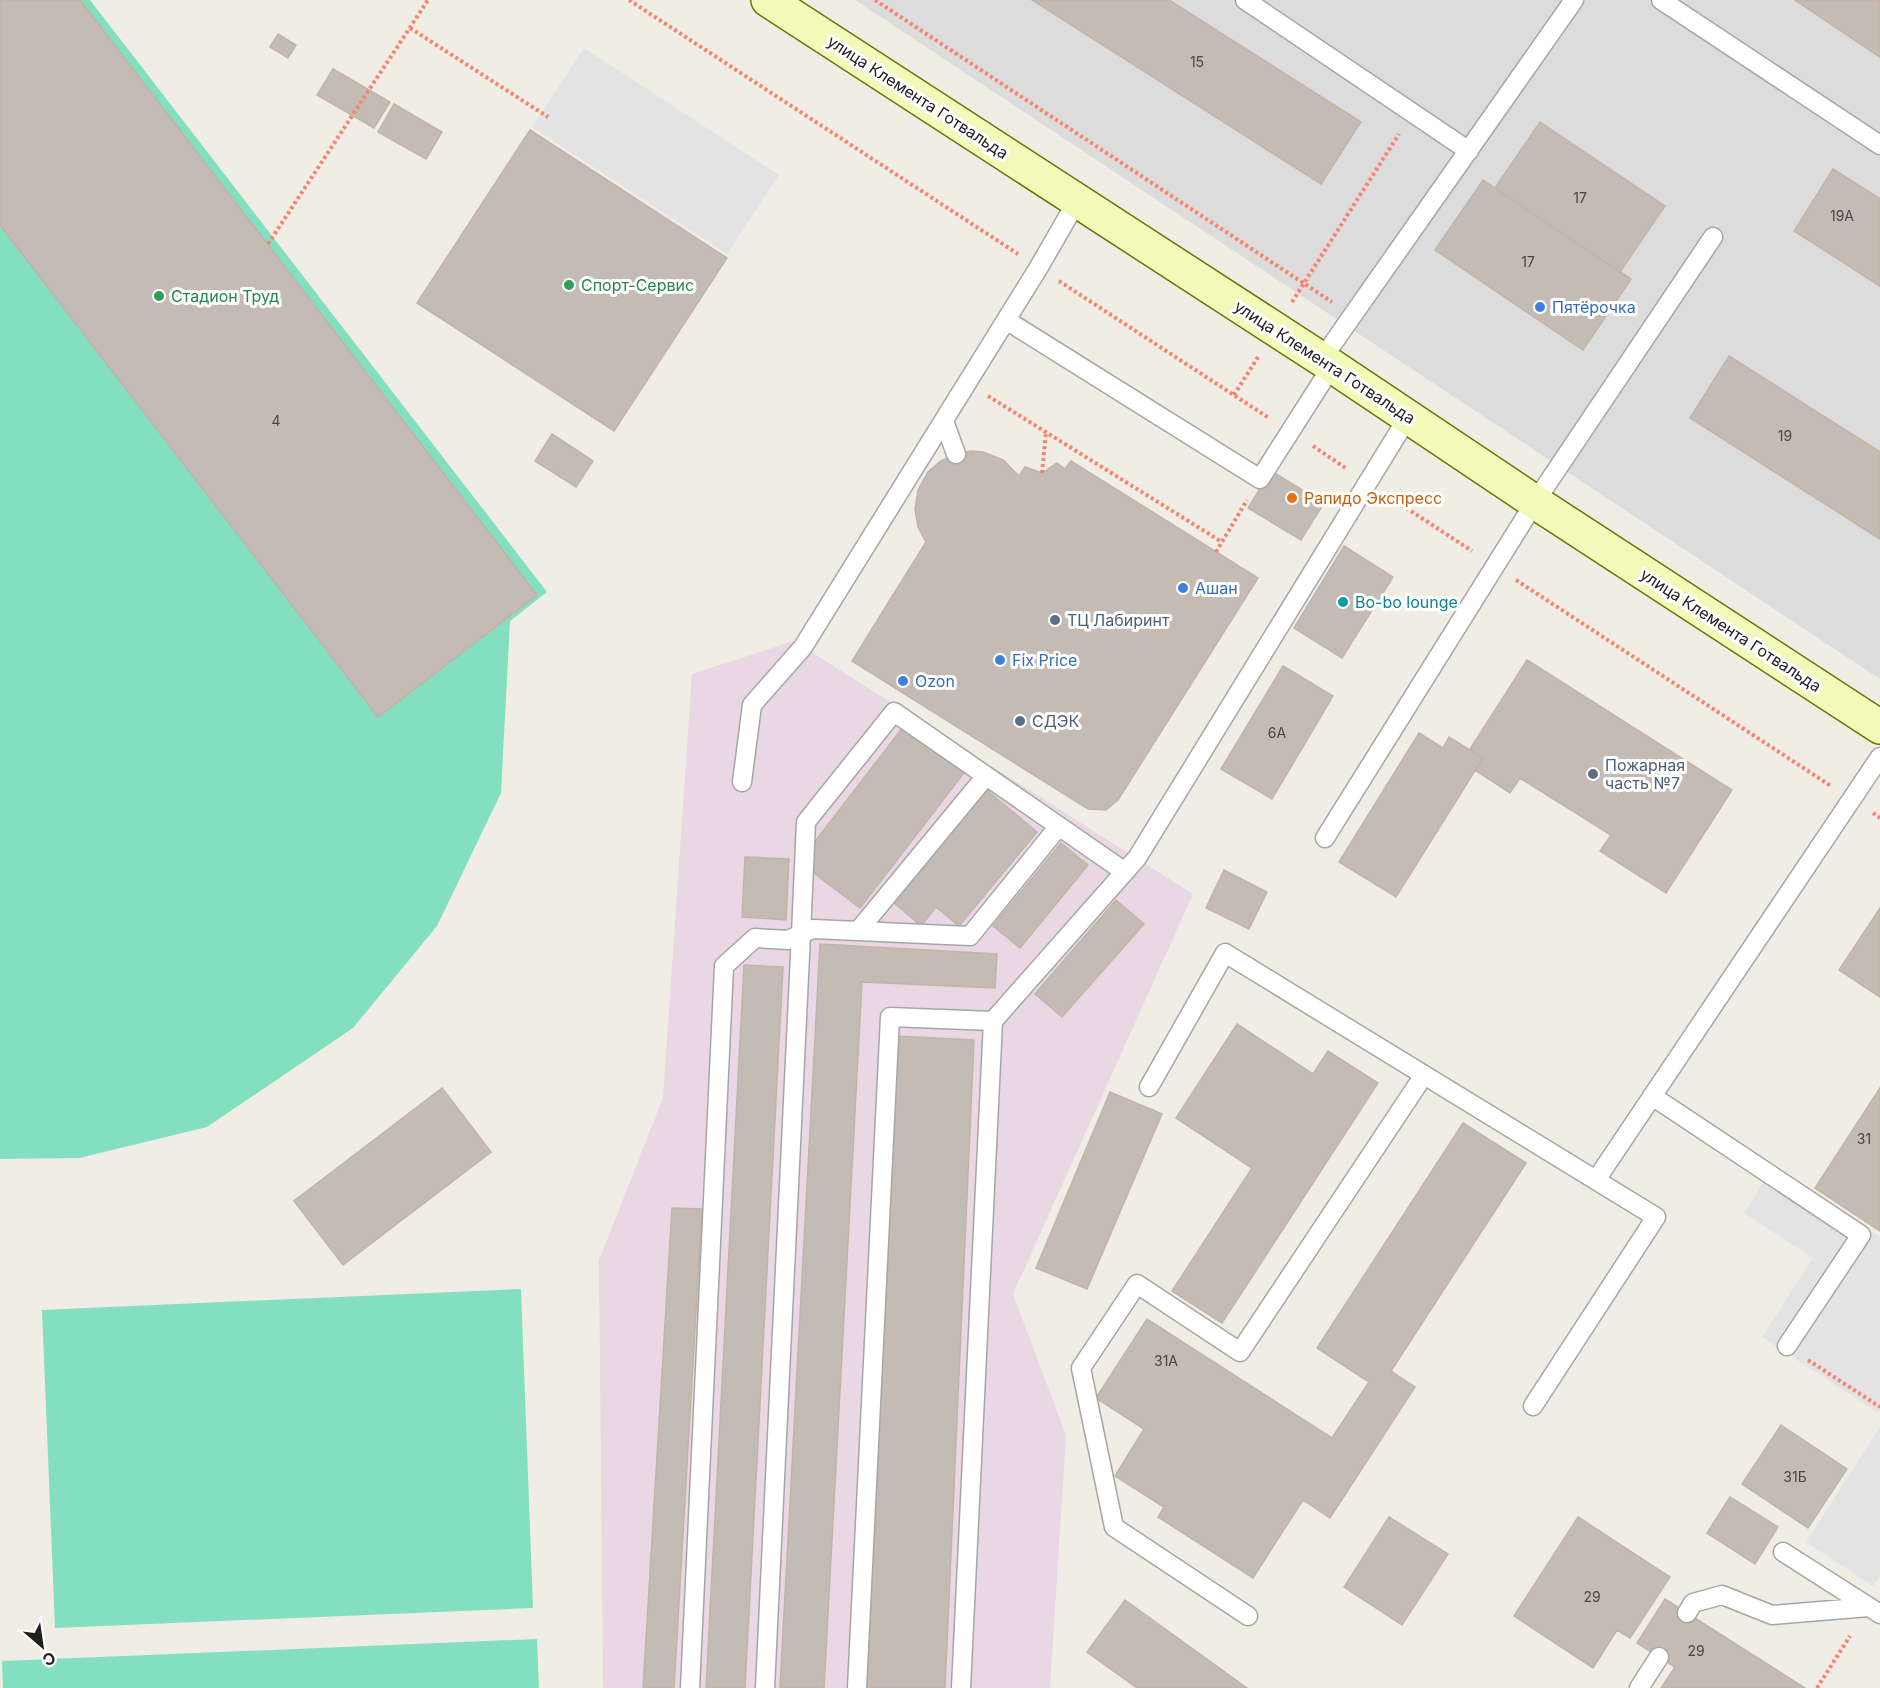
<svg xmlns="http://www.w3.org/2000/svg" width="1880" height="1688" font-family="Inter,sans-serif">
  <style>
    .residential { fill: #dddcdc }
    .industrial { fill: #e9d7e4 }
    .pitch { fill: #83dfc0 }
    .parking { fill: #e3e3e3 }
    .building { fill: #c4bcb4; stroke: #c1b4a7; stroke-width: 1.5 }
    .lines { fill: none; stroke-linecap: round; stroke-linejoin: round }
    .lane-casing { stroke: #a6a6a6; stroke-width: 21 }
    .secondary-casing { stroke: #647705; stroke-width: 36 }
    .path { stroke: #fa826c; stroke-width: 4; stroke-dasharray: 3 3; stroke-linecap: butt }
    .lane { stroke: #fff; stroke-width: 18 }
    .secondary { stroke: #f3fab9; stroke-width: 33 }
    .leisure-dot { fill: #2e9e5b; stroke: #fff; stroke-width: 2 }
    .shop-dot { fill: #3f7fe0; stroke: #fff; stroke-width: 2 }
    .food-dot { fill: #e8710a; stroke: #fff; stroke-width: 2 }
    .culture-dot { fill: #0f9aa8; stroke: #fff; stroke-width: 2 }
    .service-dot { fill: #5c6f8a; stroke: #fff; stroke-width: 2 }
    .labels { text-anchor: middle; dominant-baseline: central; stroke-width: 6; stroke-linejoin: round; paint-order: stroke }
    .number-label { font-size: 14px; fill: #484644 }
    .street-label { font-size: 16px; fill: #1f1f1f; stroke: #fff }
    .leisure-label { font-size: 16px; fill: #27864d; stroke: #fff; text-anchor: start }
    .shop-label { font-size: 16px; fill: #366cbe; stroke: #fff; text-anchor: start }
    .food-label { font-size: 16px; fill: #c56008; stroke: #fff; text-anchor: start }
    .culture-label { font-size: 16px; fill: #0d838f; stroke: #fff; text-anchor: start }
    .service-label { font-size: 16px; fill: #4e5e75; stroke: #fff; text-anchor: start }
  </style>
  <rect width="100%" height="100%" fill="#f0ede5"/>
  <!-- residential -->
  <path class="residential" d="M855 0H1880V679Z"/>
  <!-- industrial -->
  <path class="industrial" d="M794 641 1193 894 1013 1294 1066 1435 1050 1688H603L599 1260 663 1098 692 674Z"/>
  <!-- pitch -->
  <path class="pitch" d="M0 0H90L547 592 510 621 501 793 437 926 353 1028 207 1127 79 1158 0 1159Z
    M521 1289 533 1608 55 1628 42 1310Z
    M537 1639 539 1688H3L2 1661Z"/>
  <!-- parking -->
  <path class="parking" d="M584 48 779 175 727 254 532 127Z
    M1773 1167 1880 1237V1410L1878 1413 1762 1337 1813 1258 1744 1213Z
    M1880 1427V1576L1873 1586 1806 1542Z"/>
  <!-- building -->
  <path class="building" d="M0 0H80L537 595 378 717 0 225Z
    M1032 0H1169L1361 122 1321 184Z
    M1795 0H1880V57Z
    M278 34 296 45 288 58 270 47Z
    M333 69 390 102 374 128 317 95Z
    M394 104 442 132 426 159 378 132Z
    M1540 122 1665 206 1620 272 1495 188Z
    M530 130 727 258 614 431 417 303Z
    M1833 169 1880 199V286L1794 231Z
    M1483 180 1631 279 1583 350 1435 250Z
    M1729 356 1880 452V539L1690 418Z
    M552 434 593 461 576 487 535 461Z
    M970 451 983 452 1003 460 1019 476 1025 467 1042 473 1057 463 1065 469 1071 461 1258 578 1118 800 1106 810 1088 809 852 661 926 542 918 527 915 509 918 490 928 472 941 461 956 454Z
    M1271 471 1324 503 1301 540 1248 508Z
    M1344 546 1393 577 1342 658 1294 628Z
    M1527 660 1732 790 1666 893 1600 851 1611 835 1520 778 1510 793 1475 770 1483 758 1470 749Z
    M1283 666 1333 696 1272 799 1221 769Z
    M904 726 964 773 860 908 811 871 813 844Z
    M1419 733 1443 748 1449 737 1483 758 1396 897 1339 862Z
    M984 788 1037 832 959 926 936 907 921 926 891 900Z
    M1061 843 1088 865 1020 948 993 926Z
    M745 857 789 859 786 920 742 917Z
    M1224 870 1267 892 1249 929 1206 908Z
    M1116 900 1144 924 1062 1017 1035 994Z
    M1880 908V997L1839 970Z
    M820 944 997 954 995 988 862 982 824 1688H780Z
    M744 965 783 967 745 1688H706Z
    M1237 1024 1313 1074 1328 1051 1378 1083 1222 1323 1172 1291 1252 1168 1176 1118Z
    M894 1036 974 1040 945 1688H864Z
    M442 1088 491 1152 343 1265 294 1201Z
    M1880 1088V1231L1815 1188Z
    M1110 1092 1162 1114 1087 1289 1036 1268Z
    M1463 1123 1526 1163 1391 1371 1415 1387 1330 1518 1303 1500 1253 1578 1158 1517 1164 1507 1115 1476 1144 1429 1096 1398 1147 1319 1332 1438 1369 1382 1317 1348Z
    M672 1208 702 1209 674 1688H643Z
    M1781 1425 1847 1469 1808 1528 1742 1484Z
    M1730 1497 1778 1527 1755 1564 1707 1533Z
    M1389 1517 1448 1554 1402 1625 1344 1587Z
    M1578 1517 1670 1577 1630 1638 1617 1630 1593 1668 1514 1616Z
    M1665 1599 1805 1688H1661L1675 1667 1637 1643Z
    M1125 1600 1247 1688H1137L1087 1652Z"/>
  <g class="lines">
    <defs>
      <path id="lane" d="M1245 0 1469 151
        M1661 0 1880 145
        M1006 320 1260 479 1332 366
        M1322 359 1574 0
        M944 421 956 454
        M742 782 752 705 803 647 1039 267 1077 201
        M1059 826 970 936 813 929 801 934 806 822 894 712 1125 872
        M1325 838 1535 502 1713 237
        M858 931 986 776
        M1149 1087 1225 953 1656 1217 1533 1406
        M1652 1096 1861 1235 1787 1346
        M1596 1180 1880 757
        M1783 1552 1880 1614
        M1687 1613 1693 1603 1722 1595 1772 1615 1869 1607
        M1248 1616 1114 1527 1081 1368 1137 1284 1240 1352 1424 1075
        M690 1688 724 966 755 938 788 940 801 934 765 1688
        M857 1688 890 1017 993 1021
        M961 1688 993 1021 1137 858 1408 417
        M1639 1688 1659 1657"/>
      <path id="secondary" d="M768 0 1332 366 1535 502 1880 727"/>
    </defs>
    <!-- lane casing -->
    <use href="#lane" class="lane-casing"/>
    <!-- secondary casing -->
    <use href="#secondary" class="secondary-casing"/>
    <!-- path -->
    <path class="path" d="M629 0 1018 254
      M875 0 1332 302
      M410 28 548 117
      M268 244 428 0
      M1059 281 1269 418
      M1292 302 1399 134
      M1234 395 1258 357
      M988 396 1222 542
      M1313 446 1347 469
      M1042 473 1046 432
      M1391 498 1472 551
      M1216 552 1247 500
      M1516 580 1831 786
      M1873 813 1880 818
      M1808 1360 1880 1407
      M1817 1688 1850 1636"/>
    <!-- lane -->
    <use href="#lane" class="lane"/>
    <!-- secondary -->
    <use href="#secondary" class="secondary"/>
  </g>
  <!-- markers -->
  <g class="leisure-dot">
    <circle cx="569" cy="285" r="6"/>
    <circle cx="159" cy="296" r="6"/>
  </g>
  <g class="shop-dot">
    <circle cx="1540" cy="307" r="6"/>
    <circle cx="1183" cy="588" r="6"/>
    <circle cx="1000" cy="660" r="6"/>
    <circle cx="903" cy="681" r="6"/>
  </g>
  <circle class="food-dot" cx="1292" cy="498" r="6"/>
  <circle class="culture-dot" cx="1343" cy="602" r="6"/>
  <g class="service-dot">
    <circle cx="1055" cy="620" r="6"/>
    <circle cx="1020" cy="721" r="6"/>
    <circle cx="1593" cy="774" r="6"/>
  </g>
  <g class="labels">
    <!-- number labels -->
    <g class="number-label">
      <text x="1197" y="61">15</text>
      <text x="1580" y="197">17</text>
      <text x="1842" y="215">19А</text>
      <text x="1528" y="261">17</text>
      <text x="276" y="420">4</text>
      <text x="1785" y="435">19</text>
      <text x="1277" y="732">6А</text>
      <text x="1864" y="1138">31</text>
      <text x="1166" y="1360">31А</text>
      <text x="1795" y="1476">31Б</text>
      <text x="1592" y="1596">29</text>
      <text x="1696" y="1650">29</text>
    </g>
    <!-- street labels -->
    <g class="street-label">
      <text transform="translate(918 97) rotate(33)">улица Клемента Готвальда</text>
      <text transform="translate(1325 362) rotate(33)">улица Клемента Готвальда</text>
      <text transform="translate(1731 630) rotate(33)">улица Клемента Готвальда</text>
    </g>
    <!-- leisure labels -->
    <g class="leisure-label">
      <text x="581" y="285">Спорт-Сервис</text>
      <text x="171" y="296">Стадион Труд</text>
    </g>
    <!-- shop labels -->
    <g class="shop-label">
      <text x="1552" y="307">Пятёрочка</text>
      <text x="1195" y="588">Ашан</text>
      <text x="1012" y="660">Fix Price</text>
      <text x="915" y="681">Ozon</text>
    </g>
    <!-- food labels -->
    <g class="food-label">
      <text x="1304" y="498">Рапидо Экспресс</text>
    </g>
    <!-- culture labels -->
    <g class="culture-label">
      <text x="1355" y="602">Bo-bo lounge</text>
    </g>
    <!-- service labels -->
    <g class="service-label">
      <text x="1067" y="620">ТЦ Лабиринт</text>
      <text x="1032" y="721">СДЭК</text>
      <text x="1605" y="765">Пожарная<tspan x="1605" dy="18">часть №7</tspan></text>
    </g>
  </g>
  <!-- north arrow -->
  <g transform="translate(42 1646) rotate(151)" stroke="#ffffff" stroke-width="4.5" paint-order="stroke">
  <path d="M0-4.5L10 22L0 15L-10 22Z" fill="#1f1f1f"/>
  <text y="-9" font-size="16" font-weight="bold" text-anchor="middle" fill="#1f1f1f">С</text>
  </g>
</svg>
